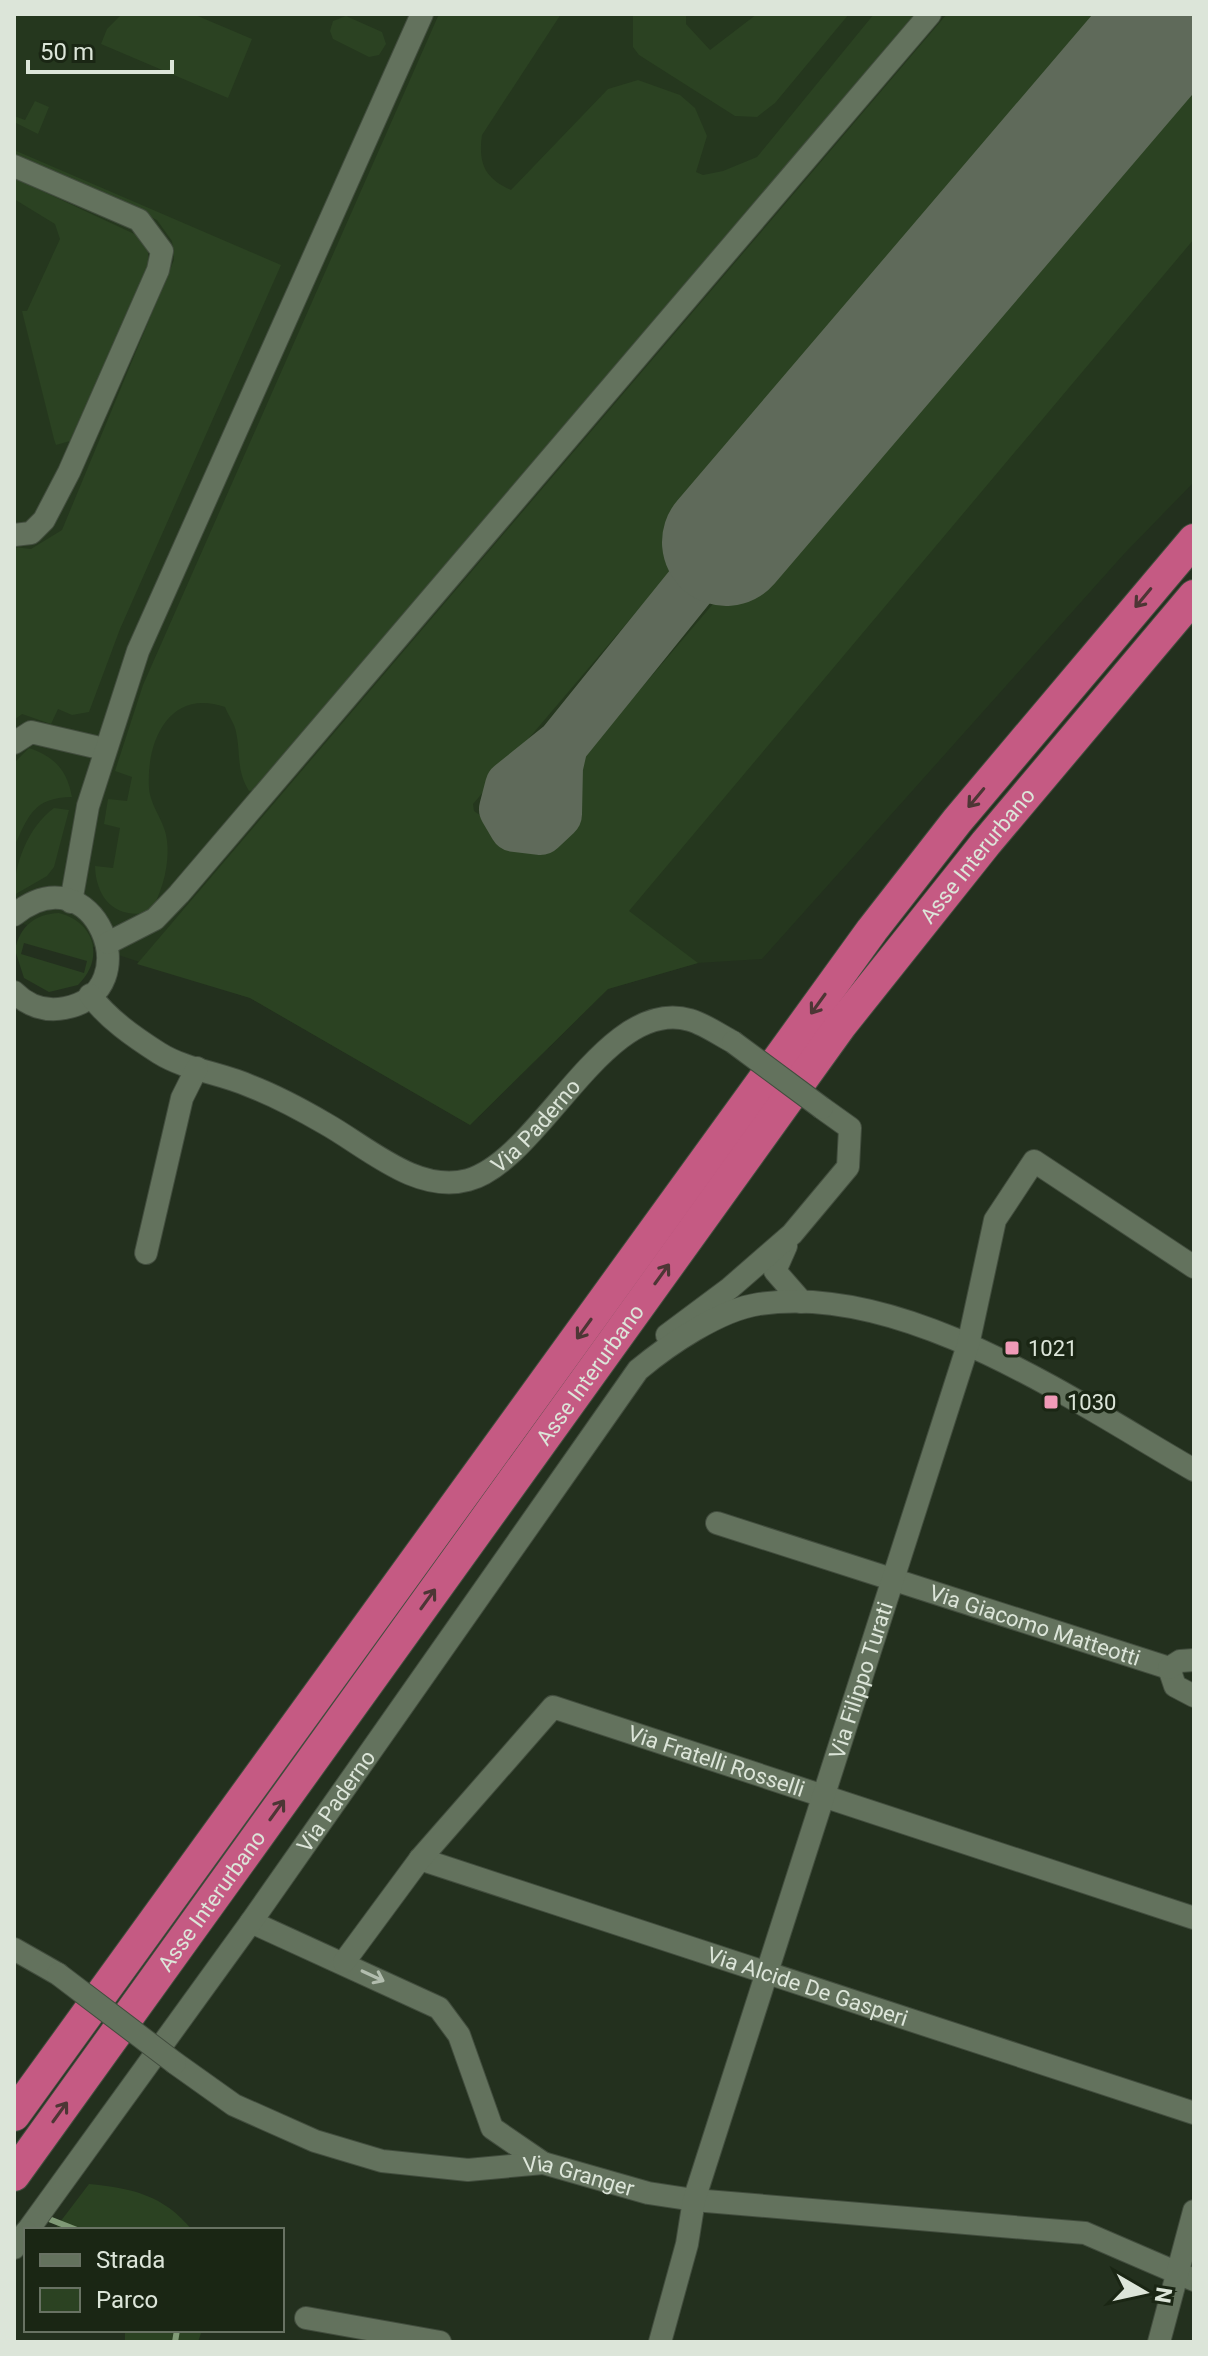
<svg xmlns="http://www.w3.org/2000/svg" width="1208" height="2356" font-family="Roboto,sans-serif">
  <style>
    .built { fill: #25371e }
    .green { fill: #2b4222; fill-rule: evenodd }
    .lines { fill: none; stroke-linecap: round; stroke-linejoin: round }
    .stream { stroke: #809a76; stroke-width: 6 }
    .taxiway { stroke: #5f6a5a; stroke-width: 52 }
    .runway { stroke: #5f6a5a; stroke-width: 128 }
    .minor-casing { stroke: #424d3e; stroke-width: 24 }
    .highway-casing { stroke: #424d3e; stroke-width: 34 }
    .minor { stroke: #63725d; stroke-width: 22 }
    .highway { stroke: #c55a83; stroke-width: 32 }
    .minor-bridge-casing { stroke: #424d3e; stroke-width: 24; stroke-linecap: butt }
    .minor-bridge { stroke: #63725d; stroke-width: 22 }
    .oneway { stroke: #4d3635 }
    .oneway2 { stroke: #b2bdae }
    .poi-dot { fill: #f09ab7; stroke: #1a2614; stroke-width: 3 }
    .labels { text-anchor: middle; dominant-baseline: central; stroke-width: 7; stroke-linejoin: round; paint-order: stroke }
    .street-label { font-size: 22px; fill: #dce5d9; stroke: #1a2614 }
    .poi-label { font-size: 22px; fill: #dce5d9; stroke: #1a2614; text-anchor: start }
  </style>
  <rect width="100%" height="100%" fill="#23301e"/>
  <!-- built -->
  <path class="built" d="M14 14H1194V482L1124 554 762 959 698 963 608 989 470 1125 250 998 14 921Z"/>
  <!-- green -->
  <path class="green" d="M122 14H193L252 39 228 98 101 44 107 29Z
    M439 14H561L482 135C478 164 485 178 511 190L608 89 638 80 680 95 695 108 707 136 696 172 703 175 723 171 757 157 874 14H921L260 789 249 791C236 770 241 755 236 732 235 724 228 715 225 707 170 688 146 740 149 788 150 806 166 823 167 841 170 864 162 893 150 912 116 920 96 899 95 866L113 868 120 828 104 824 108 799 127 801 132 777 115 771 143 685Z
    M633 14H686V24L710 50 757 14H849L775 103 757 117 735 116 639 55 633 47Z
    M947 14H1145L473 804 474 811 523 845 546 849 574 831 581 805 570 777 575 766 1194 39V239L629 911 698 963 608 989 470 1125 250 998 137 964Z
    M346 16 382 32 386 44 379 55 369 57 333 39 330 31 333 21Z
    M35 101 49 107 38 134 14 122V116L25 120Z
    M14 150 281 265 120 629 89 712 72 715 58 709 51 724 22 714 14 720V547L31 549 62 530 174 260 172 241 157 220 14 156Z
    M14 178 143 238 148 245V267L70 441 56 445 54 439 22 311H27L60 239 55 224 14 199Z
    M29 748C55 757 67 770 72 797 33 798 29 815 14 847V763Z
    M54 808 69 810 54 867 47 876 14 895C14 864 28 827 54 808Z
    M59 913C95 922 105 959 78 985L49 992 24 978 15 950C20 926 35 914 59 913ZM24 943 87 961 84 973 21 954Z
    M89 2184C131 2188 164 2195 192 2230H54Z
    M125 2330H202L198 2342H125Z"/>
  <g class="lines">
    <!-- stream -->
    <path class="stream" d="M49 2219 77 2230
      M175 2342 177 2330"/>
    <!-- taxiway -->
    <path class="taxiway" d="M562 745 557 767 556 814 540 829 515 826 505 809 511 786 562 745 726 542"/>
    <!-- runway -->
    <path class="runway" d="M726 542 1177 14"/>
    <defs>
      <g id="minor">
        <path d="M14 166 139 220 162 251 158 270 69 472 44 520 31 533 14 535"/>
        <path d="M14 743 31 732 104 749"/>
        <path d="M71 902 88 806 138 651 422 14"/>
        <path d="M14 915C94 849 151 992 65 1008 46 1012 28 1006 14 992"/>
        <path d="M108 943 155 919 179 894 930 14"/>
        <path id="s1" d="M90 995C108 1019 134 1037 159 1053 186 1070 221 1073 250 1086 276 1096 302 1110 326 1124 367 1147 417 1194 468 1180 541 1160 605 995 690 1020 704 1024 720 1035 733 1042"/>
        <path d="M786 1246 775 1271 802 1302"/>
        <path d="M146 1253 182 1098 197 1068"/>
        <path d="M667 1335 730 1288 792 1234 848 1167 850 1128 822 1108"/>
        <path id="s2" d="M717 1523 1169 1668"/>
        <path d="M1169 1668 1175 1686 1194 1696"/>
        <path d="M1169 1668 1180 1661 1194 1660"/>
        <path id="s3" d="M420 1859 1194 2113"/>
        <path d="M251 1922 439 2008 459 2035 492 2128 543 2163"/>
        <path d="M14 1949 58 1974"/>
        <path id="s4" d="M344 1962 420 1859 553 1707 1194 1918"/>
        <path id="s5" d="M175 2063 234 2105 315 2141 382 2161 468 2170 543 2163 648 2193 694 2200 1085 2233 1194 2280"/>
        <path id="s6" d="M28 2230 251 1922 638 1370C668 1345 719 1310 759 1304 904 1282 1074 1401 1194 1470"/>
        <path d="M14 2248 26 2232"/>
        <path d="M306 2318 440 2342"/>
        <path id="s7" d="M660 2342 687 2244 694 2200 968 1345 995 1220 1034 1161 1194 1267"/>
        <path d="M1159 2342 1194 2211"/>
      </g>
      <g id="highway">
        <path d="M14 2115 872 930 957 821 1194 540"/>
        <path id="s8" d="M14 2175 841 1025 986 843 1194 596"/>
      </g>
    </defs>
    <!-- minor casing -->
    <use href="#minor" class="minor-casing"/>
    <!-- highway casing -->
    <use href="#highway" class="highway-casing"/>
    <!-- minor -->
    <use href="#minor" class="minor"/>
    <!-- highway -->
    <use href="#highway" class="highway"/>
    <defs>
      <path id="minor-bridge" d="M733 1042 822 1108
        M58 1974 175 2063"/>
    </defs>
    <!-- minor-bridge casing -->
    <use href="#minor-bridge" class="minor-bridge-casing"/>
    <!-- minor-bridge -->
    <use href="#minor-bridge" class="minor-bridge"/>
  </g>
  <!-- one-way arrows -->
  <defs><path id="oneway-shaft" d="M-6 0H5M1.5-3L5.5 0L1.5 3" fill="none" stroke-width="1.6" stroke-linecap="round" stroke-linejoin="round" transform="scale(2)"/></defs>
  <g class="oneway">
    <use href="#oneway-shaft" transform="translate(1143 598) rotate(130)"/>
    <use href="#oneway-shaft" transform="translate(976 798) rotate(130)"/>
    <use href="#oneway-shaft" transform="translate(818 1004) rotate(126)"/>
    <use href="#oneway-shaft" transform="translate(662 1274) rotate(-54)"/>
    <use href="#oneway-shaft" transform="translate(584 1329) rotate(126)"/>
    <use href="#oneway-shaft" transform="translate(428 1599) rotate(-54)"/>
    <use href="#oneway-shaft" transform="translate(277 1810) rotate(-54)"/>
    <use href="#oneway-shaft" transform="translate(60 2112) rotate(-54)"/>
  </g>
  <use class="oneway2" href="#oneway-shaft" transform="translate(373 1976) rotate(25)"/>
  <!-- markers -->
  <g class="poi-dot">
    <rect x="1004" y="1340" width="16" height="16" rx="4"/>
    <rect x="1043" y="1394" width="16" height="16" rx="4"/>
  </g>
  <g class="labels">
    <!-- street labels -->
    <g class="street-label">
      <text stroke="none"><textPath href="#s8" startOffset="1634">Asse Interurbano</textPath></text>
      <text stroke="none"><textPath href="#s1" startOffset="518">Via Paderno</textPath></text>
      <text stroke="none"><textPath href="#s8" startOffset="986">Asse Interurbano</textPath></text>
      <text stroke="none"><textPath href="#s2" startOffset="334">Via Giacomo Matteotti</textPath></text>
      <text stroke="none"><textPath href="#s7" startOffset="692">Via Filippo Turati</textPath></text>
      <text stroke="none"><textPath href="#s4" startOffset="502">Via Fratelli Rosselli</textPath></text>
      <text stroke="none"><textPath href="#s6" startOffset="528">Via Paderno</textPath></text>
      <text stroke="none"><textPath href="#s8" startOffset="338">Asse Interurbano</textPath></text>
      <text stroke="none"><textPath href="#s3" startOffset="408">Via Alcide De Gasperi</textPath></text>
      <text stroke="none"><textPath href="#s5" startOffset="430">Via Granger</textPath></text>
    </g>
    <!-- poi labels -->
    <g class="poi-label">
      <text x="1028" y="1348">1021</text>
      <text x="1067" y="1402">1030</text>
    </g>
  </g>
  <!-- border -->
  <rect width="1208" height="2356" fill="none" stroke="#dce5d9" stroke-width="32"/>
  <!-- legend -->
  <rect x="24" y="2228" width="260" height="104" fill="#1a2614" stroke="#687263" stroke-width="2"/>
  <rect x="40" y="2254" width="40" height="12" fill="#63725d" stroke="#687263" stroke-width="2"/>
  <text x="96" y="2268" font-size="24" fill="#dce5d9">Strada</text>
  <rect x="40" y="2288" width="40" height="24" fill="#2b4222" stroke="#687263" stroke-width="2"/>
  <text x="96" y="2308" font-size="24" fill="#dce5d9">Parco</text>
  <!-- north arrow -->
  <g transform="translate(1144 2292) rotate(99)" stroke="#1a2614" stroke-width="6" paint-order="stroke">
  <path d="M0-6L14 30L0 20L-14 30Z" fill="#dce5d9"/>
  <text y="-12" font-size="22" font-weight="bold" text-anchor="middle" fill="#dce5d9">N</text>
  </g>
  <!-- scale -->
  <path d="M28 60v12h144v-12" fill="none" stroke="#dce5d9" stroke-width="4"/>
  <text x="40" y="60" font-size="24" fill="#dce5d9" stroke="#1a2614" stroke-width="6" paint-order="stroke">50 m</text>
</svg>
